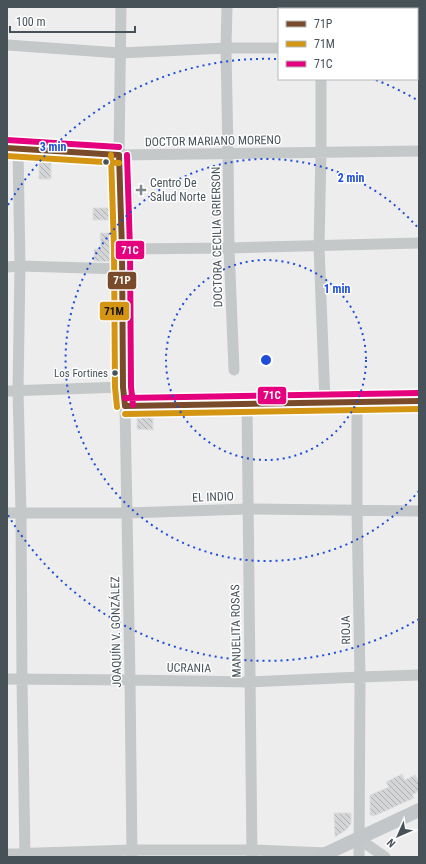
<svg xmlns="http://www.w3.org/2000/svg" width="426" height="864" font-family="'Roboto Condensed',sans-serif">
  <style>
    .building { fill: url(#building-back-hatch); stroke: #dfdfe0 }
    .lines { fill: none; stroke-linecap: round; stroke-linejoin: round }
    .minor { stroke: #c5c8c9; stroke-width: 11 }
    .major { stroke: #c3c6c8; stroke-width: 14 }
    .bus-1-casing { stroke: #fff; stroke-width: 9 }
    .bus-2-casing { stroke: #fff; stroke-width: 9 }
    .bus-3-casing { stroke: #fff; stroke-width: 9 }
    .bus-1 { stroke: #7a4b2a; stroke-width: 6 }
    .bus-2 { stroke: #d49512; stroke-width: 6 }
    .bus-3 { stroke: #e5007d; stroke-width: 6 }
    .ring { fill: none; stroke: #1d4ed8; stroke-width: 2; stroke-dasharray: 2 4 }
    .bus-dot { fill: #475258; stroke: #fff; stroke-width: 1.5 }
    .poi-dot { fill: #81888c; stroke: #fff; stroke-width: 1.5 }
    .labels { text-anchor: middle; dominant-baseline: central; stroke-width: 3; stroke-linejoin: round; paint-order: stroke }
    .bus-label { font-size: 11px; fill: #475258; stroke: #fff; text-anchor: end }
    .street-label { font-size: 12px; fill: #475258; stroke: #fff }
    .poi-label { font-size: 12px; fill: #475258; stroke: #fff; text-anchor: start }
    .centre { fill: #1d4ed8; stroke: #fff; stroke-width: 2 }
    .ring-label { font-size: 12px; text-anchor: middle; font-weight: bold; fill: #1d4ed8; stroke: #fff; stroke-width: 3; stroke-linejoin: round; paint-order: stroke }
    .line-badge { stroke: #fff; stroke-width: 1.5 }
    .badge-label { font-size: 11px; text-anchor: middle; font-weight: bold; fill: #fff }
    .pale-badge-label { font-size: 11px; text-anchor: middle; font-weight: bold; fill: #111 }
  </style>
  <defs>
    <pattern id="building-back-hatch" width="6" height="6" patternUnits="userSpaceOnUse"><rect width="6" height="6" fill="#d4d5d6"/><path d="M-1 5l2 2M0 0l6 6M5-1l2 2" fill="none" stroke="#aeafb0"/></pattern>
  </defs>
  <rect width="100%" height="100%" fill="#eeeded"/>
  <!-- building -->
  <path class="building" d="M39 159H51V179H39Z
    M93 208H111V220H93Z
    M100 233H113L114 262 94 261V249H101Z
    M137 416H153V430L137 429Z
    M402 774 405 780 415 775 419 782V791L412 795 414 798 374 816 370 815V795L389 787 386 782Z
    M334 813H351V824L346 830 335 837Z"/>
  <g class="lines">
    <!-- minor -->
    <path class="minor" d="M121 7 119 155 122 249 123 387 125 406 130 680 132 857
      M227 7 226 48 228 154 229 248 234 370
      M321 7V9
      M7 45 120 53 226 48H279
      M417 57 419 58
      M321 79V152L319 246 325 402
      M7 148 119 155 419 151
      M18 149 20 266 18 390 21 513 22 679 25 857
      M122 249 229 248 419 243
      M7 267 20 266 122 269
      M7 391 123 387
      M357 402V510L360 677 359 857
      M247 404 252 857
      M125 406 419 401
      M7 513H127L248 509 419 511
      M7 679 130 680 250 682 360 677 419 675
      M359 839 385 857
      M7 854 132 850H252L328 853"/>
    <!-- major -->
    <path class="major" d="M319 857 419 810"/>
    <defs>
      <path id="bus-1" d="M7 148 119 155
        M119 155 122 249 123 387 125 406
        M125 406 419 401"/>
      <path id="bus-2" d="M111 155 114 249 115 387 117 407
        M7 156 119 163
        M125 414 419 409"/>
      <path id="bus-3" d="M7 140 119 147
        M127 155 130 249 131 387 133 405
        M125 398 419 393"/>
    </defs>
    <!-- bus-1 casing -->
    <use href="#bus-1" class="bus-1-casing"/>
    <!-- bus-2 casing -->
    <use href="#bus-2" class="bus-2-casing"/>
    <!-- bus-3 casing -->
    <use href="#bus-3" class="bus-3-casing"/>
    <!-- bus-1 -->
    <use href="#bus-1" class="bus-1"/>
    <!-- bus-2 -->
    <use href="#bus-2" class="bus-2"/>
    <!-- bus-3 -->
    <use href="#bus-3" class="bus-3"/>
  </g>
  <!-- distance rings -->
  <g class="ring">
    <circle cx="266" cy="360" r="100"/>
    <path d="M419 491A201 201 0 1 1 419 229"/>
    <path d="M419 619A301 301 0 0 1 8 515M8 205A301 301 0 0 1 277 59M376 80A301 301 0 0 1 419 101"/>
  </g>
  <!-- markers -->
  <g class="bus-dot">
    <circle cx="106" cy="162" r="3.5"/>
    <circle cx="115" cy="373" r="3.5"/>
  </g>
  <path class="poi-dot" d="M139 184h4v4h4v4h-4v4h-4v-4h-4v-4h4z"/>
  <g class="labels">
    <!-- bus labels -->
    <g class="bus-label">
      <text x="108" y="373">Los Fortines</text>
    </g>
    <!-- street labels -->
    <g class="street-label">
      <text transform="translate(213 141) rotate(-1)">DOCTOR MARIANO MORENO</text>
      <text transform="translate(217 237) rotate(-91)">DOCTORA CECILIA GRIERSON</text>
      <text transform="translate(213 497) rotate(-2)">EL INDIO</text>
      <text transform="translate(346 630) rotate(-91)">RIOJA</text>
      <text transform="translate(236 631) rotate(-91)">MANUELITA ROSAS</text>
      <text transform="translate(116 632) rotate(-91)">JOAQUÍN V. GONZÁLEZ</text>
      <text transform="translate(189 668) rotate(1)">UCRANIA</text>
    </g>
    <!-- poi labels -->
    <g class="poi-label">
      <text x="150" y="183">Centro De<tspan x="150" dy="14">Salud Norte</tspan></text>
    </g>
  </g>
  <circle cx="266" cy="360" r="6" class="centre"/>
  <g class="ring-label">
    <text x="53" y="151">3 min</text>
    <text x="351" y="182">2 min</text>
    <text x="337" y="293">1 min</text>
  </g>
  <g class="line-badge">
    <rect x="115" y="240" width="30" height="20" rx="4" fill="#e5007d"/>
    <rect x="107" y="271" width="30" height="19" rx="4" fill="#7a4b2a"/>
    <rect x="99" y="301" width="31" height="20" rx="4" fill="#d49512"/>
    <rect x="257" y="386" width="30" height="19" rx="4" fill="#e5007d"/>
  </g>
  <g class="badge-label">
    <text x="130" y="254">71C</text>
    <text x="122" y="284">71P</text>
    <text x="272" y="399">71C</text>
  </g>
  <g class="pale-badge-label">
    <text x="114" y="315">71M</text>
  </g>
  <!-- border -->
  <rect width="426" height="864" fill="none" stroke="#475258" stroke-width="16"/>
  <!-- legend -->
  <rect x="278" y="8" width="140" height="72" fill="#ffffff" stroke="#b5babc"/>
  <rect x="286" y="21" width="20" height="6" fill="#7a4b2a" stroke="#b5babc"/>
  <text x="314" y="28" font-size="12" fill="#475258">71P</text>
  <rect x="286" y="41" width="20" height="6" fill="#d49512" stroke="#b5babc"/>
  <text x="314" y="48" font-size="12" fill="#475258">71M</text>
  <rect x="286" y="61" width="20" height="6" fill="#e5007d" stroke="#b5babc"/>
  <text x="314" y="68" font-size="12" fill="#475258">71C</text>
  <!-- north arrow -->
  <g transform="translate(398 836) rotate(225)" stroke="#ffffff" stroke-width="3" paint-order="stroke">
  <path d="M0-3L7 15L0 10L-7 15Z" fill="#475258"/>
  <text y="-6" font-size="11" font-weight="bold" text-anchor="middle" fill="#475258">N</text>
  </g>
  <!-- scale -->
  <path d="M10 26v6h125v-6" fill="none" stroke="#475258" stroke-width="2"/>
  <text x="16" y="26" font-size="12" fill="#475258" stroke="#ffffff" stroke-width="3" paint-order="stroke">100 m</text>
</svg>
